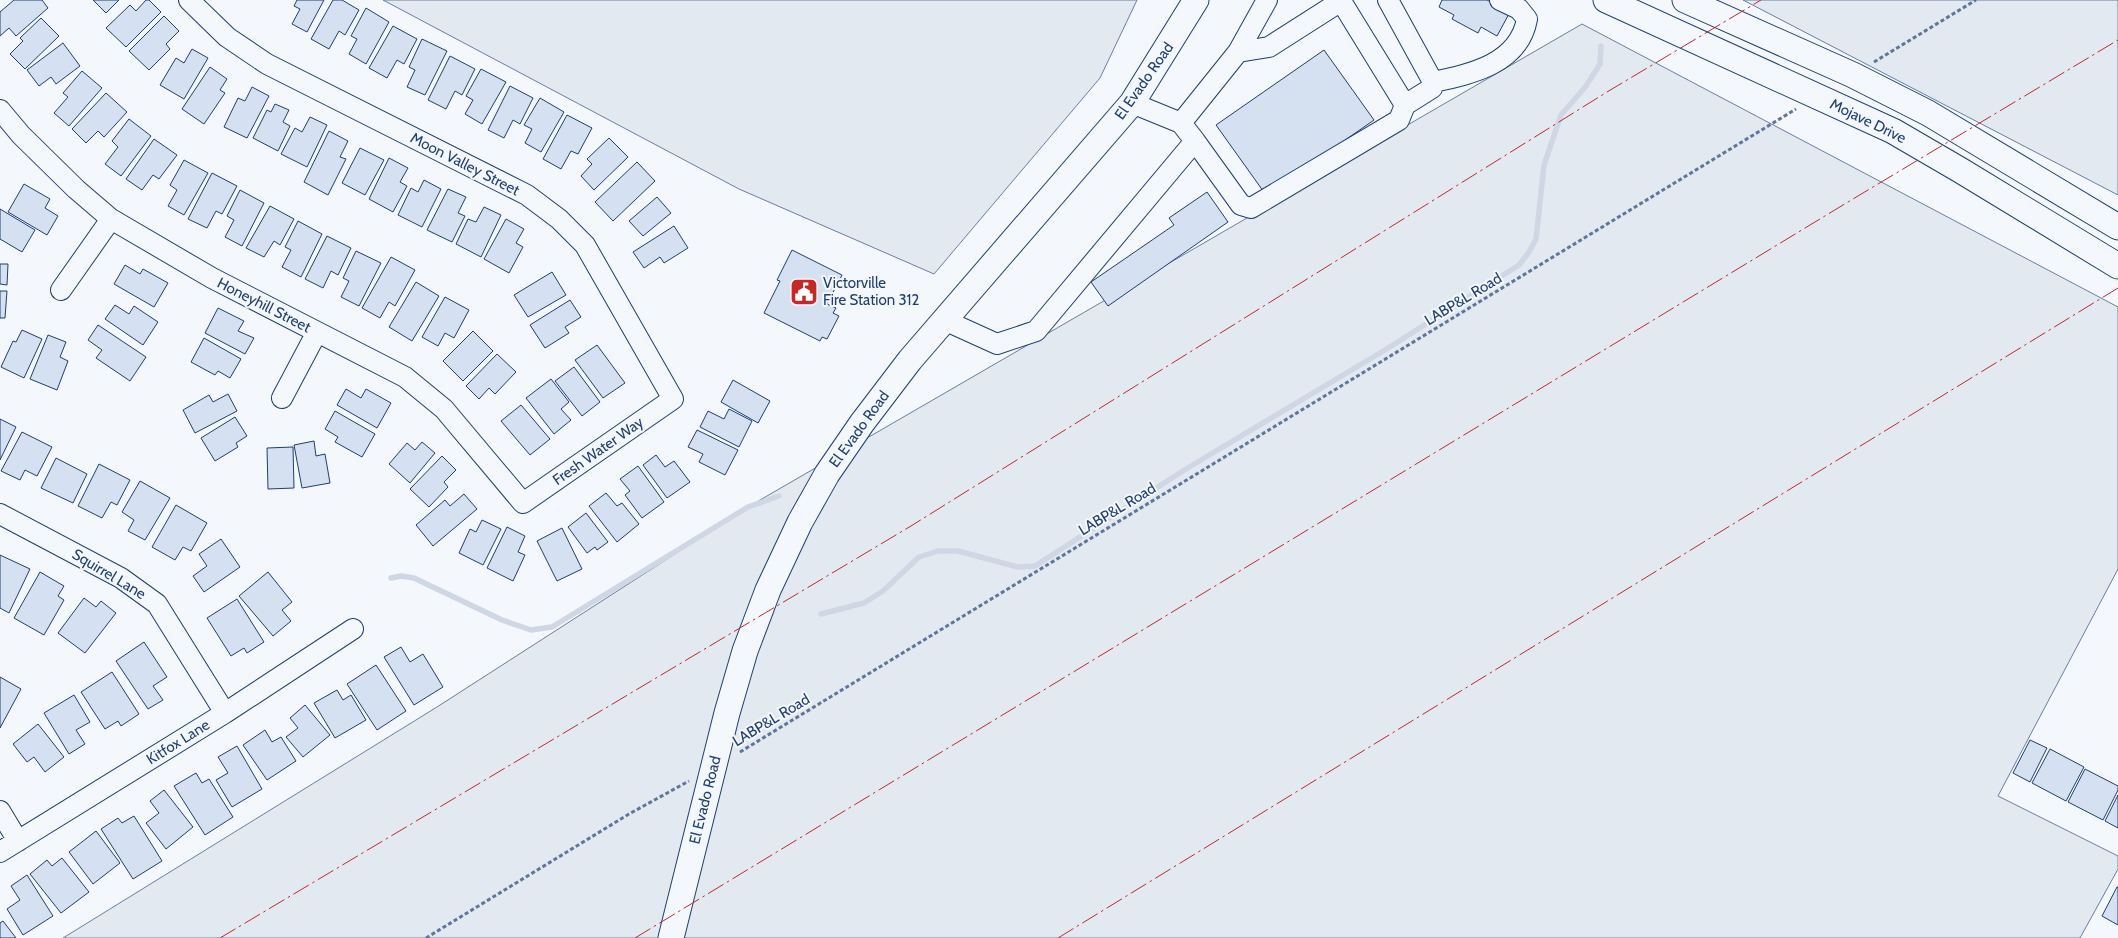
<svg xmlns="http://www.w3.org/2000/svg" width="2118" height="938" font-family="Cabin,sans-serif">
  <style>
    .green { fill: #e3e9f0; stroke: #687fa3 }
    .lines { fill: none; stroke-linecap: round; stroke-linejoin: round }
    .stream { stroke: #cfd7e4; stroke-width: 5.5 }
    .building { fill: #d5e0f0; stroke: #1d3f73 }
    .minor-casing { stroke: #1d3f73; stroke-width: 22 }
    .major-casing { stroke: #1d3f73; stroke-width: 27 }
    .path { stroke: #5e769c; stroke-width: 3; stroke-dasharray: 4 2.5; stroke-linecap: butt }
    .minor { stroke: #f4f7fb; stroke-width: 20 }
    .major { stroke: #f4f7fb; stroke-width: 25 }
    .power { stroke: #c62828; stroke-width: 1; stroke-dasharray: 18 4 2.5 4; stroke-linecap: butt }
    .labels { text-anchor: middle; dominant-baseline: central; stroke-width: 4; stroke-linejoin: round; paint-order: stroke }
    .street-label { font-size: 15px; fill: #1d3f73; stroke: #f4f7fb }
    .poi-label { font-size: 15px; fill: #1d3f73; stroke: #f4f7fb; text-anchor: start }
  </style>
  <rect width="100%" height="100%" fill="#f4f7fb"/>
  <!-- green -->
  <path class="green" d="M383 0H1137L1100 78 934 274 739 189Z
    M1743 0H2118V195Z
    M1582 24 2118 307V569L1998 796 2118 856V869L2080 938H63L437 707 748 507Z"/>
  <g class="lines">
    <!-- stream -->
    <path class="stream" d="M391 578 401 576 414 578 502 620 531 630 552 627 748 507 779 496
      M821 614 864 603 883 591 919 557 938 551H958L1018 567 1035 566 1186 469 1385 350 1519 265 1529 252 1536 239 1544 165 1561 115 1586 86 1600 64 1601 46"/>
  </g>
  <!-- building -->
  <path class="building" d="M14 0H42L48 8 16 36 9 28 0 36V12Z
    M93 0H119L106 13Z
    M146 0H149L161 12 126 47 106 28 130 5 136 11Z
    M297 0H324L307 32 292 24 300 9 294 6Z
    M333 0H342L359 10 345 35 339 31 329 49 311 39Z
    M1442 0H1487L1510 12 1497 36 1481 27 1478 33 1452 19 1454 15 1439 7Z
    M366 8 389 22 366 64 349 54 357 39 351 36Z
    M164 16 179 31 166 44 170 49 149 70 129 51Z
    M41 18 59 36 25 69 10 54 23 41 20 38Z
    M393 26 417 39 404 64 397 60 387 78 369 68Z
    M422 39 447 51 425 95 407 87 415 70 409 67Z
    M63 43 80 66 56 84 51 77 39 86 27 70Z
    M192 49 208 58 184 99 160 85 176 58 184 63Z
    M1324 50 1374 120 1266 195 1216 125Z
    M450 56 475 69 462 95 455 91 446 109 428 100Z
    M210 67 227 79 220 90 225 93 204 124 182 109Z
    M481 69 506 82 482 124 465 114 473 100 466 96Z
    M82 71 102 88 69 126 54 113 68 97 63 93Z
    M510 86 533 98 520 124 513 120 504 138 488 130Z
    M252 87 269 96 247 138 224 127 238 98 245 101Z
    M106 93 127 112 104 137 98 131 86 143 72 129Z
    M540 98 564 112 541 152 525 143 532 129 524 125Z
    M275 104 289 110 283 122 290 126 278 151 253 138 267 110 271 112Z
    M567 115 592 128 578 154 571 151 561 169 543 159Z
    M310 117 327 125 307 167 281 154 295 128 302 132Z
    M129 119 151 136 121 176 105 164 118 147 112 141Z
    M329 131 348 141 340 157 346 159 328 195 304 182Z
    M609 138 628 157 594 190 581 176 592 164 587 159Z
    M154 139 177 155 159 179 153 175 142 190 126 179Z
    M360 148 384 160 365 195 342 183Z
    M389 158 408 168 400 182 407 186 393 212 369 199Z
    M184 160 208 173 184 215 168 206 177 190 170 185Z
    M637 162 655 181 613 221 595 202Z
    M212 173 237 186 222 214 216 211 207 228 188 219Z
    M424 180 441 189 422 227 398 215 411 188 418 192Z
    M24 184 50 199 45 208 58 216 47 235 8 212Z
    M448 189 466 197 458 213 465 216 452 242 427 230Z
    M240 190 264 203 242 246 225 237 234 220 227 216Z
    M1207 192 1228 222 1108 306 1091 282 1174 225 1169 218Z
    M657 197 671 213 643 236 629 221Z
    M270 206 294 219 280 245 274 241 264 257 246 248Z
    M484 207 501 215 481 257 456 244 468 219 476 222Z
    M0 209 35 230 22 252 0 239Z
    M506 219 524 229 516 243 523 247 509 273 484 259Z
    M298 221 322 234 301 277 282 267 291 250 285 247Z
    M674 226 688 248 664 263 660 257 644 268 633 252Z
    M327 236 351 248 338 275 331 271 323 288 305 279Z
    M792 250 842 275 827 304 836 308 833 313 839 316 827 339 822 337 820 341 764 313 780 281 777 280Z
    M356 251 381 263 359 306 341 297 349 281 343 278Z
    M391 257 415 270 395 306 389 302 380 318 362 308Z
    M0 264H8L7 285 0 284Z
    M125 265 140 274 143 269 168 283 154 307 114 284Z
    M552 272 566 295 528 317 514 295Z
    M416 282 439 296 412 341 389 327Z
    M0 291H7L5 318H0Z
    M445 297 469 310 454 338 445 333 438 346 422 337Z
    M570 300 581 317 565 327 569 333 545 348 530 325Z
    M115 305 129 314 134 306 158 322 143 345 105 319Z
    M218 308 244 321 238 331 254 338 245 354 205 333Z
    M98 325 146 357 130 381 96 358 102 350 88 340Z
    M22 330 42 339 24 378 1 367 13 341 16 342Z
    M473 331 493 351 463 381 443 361Z
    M48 335 66 342 60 357 68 361 57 390 30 379Z
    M204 338 241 359 230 378 218 371 215 375 191 362Z
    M597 345 625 383 603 398 575 360Z
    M497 354 516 372 495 394 489 388 479 399 466 386Z
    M574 367 600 402 582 416 555 381Z
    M551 379 569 402 561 409 571 420 554 434 526 398Z
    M733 380 770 401 758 423 721 402Z
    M346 389 361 398 366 389 391 403 377 428 337 405Z
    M228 394 237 411 195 433 183 410 209 395 213 402Z
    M521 405 550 439 530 455 501 421Z
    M729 409 752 421 739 447 700 427 708 411 724 419Z
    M335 411 375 434 362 457 335 442 338 437 325 429Z
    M235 417 247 436 236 443 238 447 215 461 201 438Z
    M0 419 16 427 0 460Z
    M697 430 738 450 725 475 699 462 703 454 688 447Z
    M22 432 52 447 37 476 25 470 20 480 1 471Z
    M314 441 316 456 325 454 330 483 302 488 294 445Z
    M422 442 435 453 410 483 389 464 407 443 415 450Z
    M293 447 294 488 268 489 267 448Z
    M656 455 665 467 674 461 690 482 667 498 643 465Z
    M442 456 456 470 444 482 448 487 429 507 410 489Z
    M56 458 87 474 73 503 41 488Z
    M99 464 130 480 117 505 111 502 102 518 78 506Z
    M638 466 664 502 642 518 625 495 630 491 620 479Z
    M140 481 170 498 145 540 128 531 134 520 122 512Z
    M606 493 617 506 622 503 639 524 617 542 589 506Z
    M464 494 477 509 433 546 416 525 445 500 450 506Z
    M176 505 207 523 191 551 183 547 175 560 152 547Z
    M586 513 608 542 597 550 595 547 587 553 568 527Z
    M482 520 501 529 483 565 459 553 470 529 476 532Z
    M507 527 525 536 518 552 525 555 513 581 487 568Z
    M562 528 582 569 557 581 537 541Z
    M221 539 240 567 204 592 193 576 207 566 199 554Z
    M0 555 30 569 9 613 0 608Z
    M40 572 64 586 58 596 64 600 44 635 14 618Z
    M268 572 292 602 282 610 291 621 273 636 239 596Z
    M84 598 96 607 101 601 116 613 85 653 58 633Z
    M237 599 264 642 247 653 244 648 231 656 207 618Z
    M144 642 167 677 153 686 163 700 148 709 116 661Z
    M401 647 410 662 423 654 443 687 414 705 384 657Z
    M376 665 406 711 377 730 347 684Z
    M112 672 139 714 121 726 118 721 105 729 81 692Z
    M0 677 21 689 0 728Z
    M337 690 343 700 351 695 366 720 335 738 314 703Z
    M74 695 90 722 76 730 85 744 69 754 44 713Z
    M305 705 330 735 303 757 286 737 298 728 290 718Z
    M38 724 64 757 45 772 34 757 27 762 13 744Z
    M265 730 272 742 281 737 296 761 267 780 243 745Z
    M2030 740 2047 748 2030 782 2013 773Z
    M237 746 262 789 232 807 216 780 228 773 218 757Z
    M2050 749 2084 767 2066 801 2032 783Z
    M2085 769 2118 786V790L2103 820 2068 802Z
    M196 773 202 783 209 779 233 817 205 835 174 786Z
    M164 790 193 827 166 849 146 823 159 813 150 801Z
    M2118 795V828L2105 821Z
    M134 816 162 861 133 879 101 829 118 818 122 823Z
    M96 831 120 863 93 884 69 852Z
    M62 858 89 892 61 913 30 874 47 860 52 866Z
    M27 875 53 916 23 935 7 909 20 900 11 886Z
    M2117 887H2118V925L2102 916Z
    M3 921 16 938H0V923Z"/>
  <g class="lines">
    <defs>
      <path id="minor" d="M1267 0 1238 52 1269 47 1341 1 1405 105 1432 88 1433 82 1388 0
        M1433 82C1471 74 1519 64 1527 19L1519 9 1500 0
        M0 110 21 135 76 189 111 219 212 278 405 377 444 409 523 503 673 399 585 245 559 219 527 195 267 64 227 37 189 0
        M1181 123 1238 52
        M1195 141 1241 205 1251 208 1399 120 1405 105
        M61 290 111 219
        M944 320 997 344 1036 331 1195 141 1181 123 1132 103
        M282 398 317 332
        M0 514 121 578 157 604 225 713
        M0 811 18 841
        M0 852 225 713 353 629"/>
      <path id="major" d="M1606 0 1893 131 1960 170 2118 266
        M1685 0 1853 75 1928 113 2118 227
        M671 938 727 713 745 651 768 590 800 522 827 474 862 423 910 360 1132 103 1196 0"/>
    </defs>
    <!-- minor casing -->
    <use href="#minor" class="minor-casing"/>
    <!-- major casing -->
    <use href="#major" class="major-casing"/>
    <!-- path -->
    <path class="path" d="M1874 62 1976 0
      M740 752 1796 109
      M426 938 629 814 689 781"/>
    <!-- minor -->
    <use href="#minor" class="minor"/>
    <!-- major -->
    <use href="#major" class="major"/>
    <!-- power -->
    <path class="power" d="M220 938 911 526 1607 92 1761 0
      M635 938 1843 205 2118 40
      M1058 938 2118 288"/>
  </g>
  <!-- icons -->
  <defs>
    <symbol id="civic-square" viewBox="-11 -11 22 22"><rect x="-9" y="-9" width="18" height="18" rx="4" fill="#c62828" stroke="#f4f7fb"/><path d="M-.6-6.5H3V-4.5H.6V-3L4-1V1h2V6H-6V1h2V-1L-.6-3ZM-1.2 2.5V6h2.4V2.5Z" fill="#fff"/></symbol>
  </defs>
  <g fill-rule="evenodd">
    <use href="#civic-square" x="788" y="276" width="32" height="32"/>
  </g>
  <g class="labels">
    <!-- street labels -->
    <g class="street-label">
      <text transform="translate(1144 81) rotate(-55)">El Evado Road</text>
      <text transform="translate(1868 121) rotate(26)">Mojave Drive</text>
      <text transform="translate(465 164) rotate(27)">Moon Valley Street</text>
      <text transform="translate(1463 299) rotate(-31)">LABP&amp;L Road</text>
      <text transform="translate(264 305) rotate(27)">Honeyhill Street</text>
      <text transform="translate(859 429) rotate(-54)">El Evado Road</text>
      <text transform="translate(598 451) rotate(-35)">Fresh Water Way</text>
      <text transform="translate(1117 509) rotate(-31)">LABP&amp;L Road</text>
      <text transform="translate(109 574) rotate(31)">Squirrel Lane</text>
      <text transform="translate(771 720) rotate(-31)">LABP&amp;L Road</text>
      <text transform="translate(178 742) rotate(-32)">Kitfox Lane</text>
      <text transform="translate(705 800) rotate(-76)">El Evado Road</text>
    </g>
    <!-- poi labels -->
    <g class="poi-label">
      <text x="823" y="283">Victorville<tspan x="823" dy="17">Fire Station 312</tspan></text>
    </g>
  </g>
</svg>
